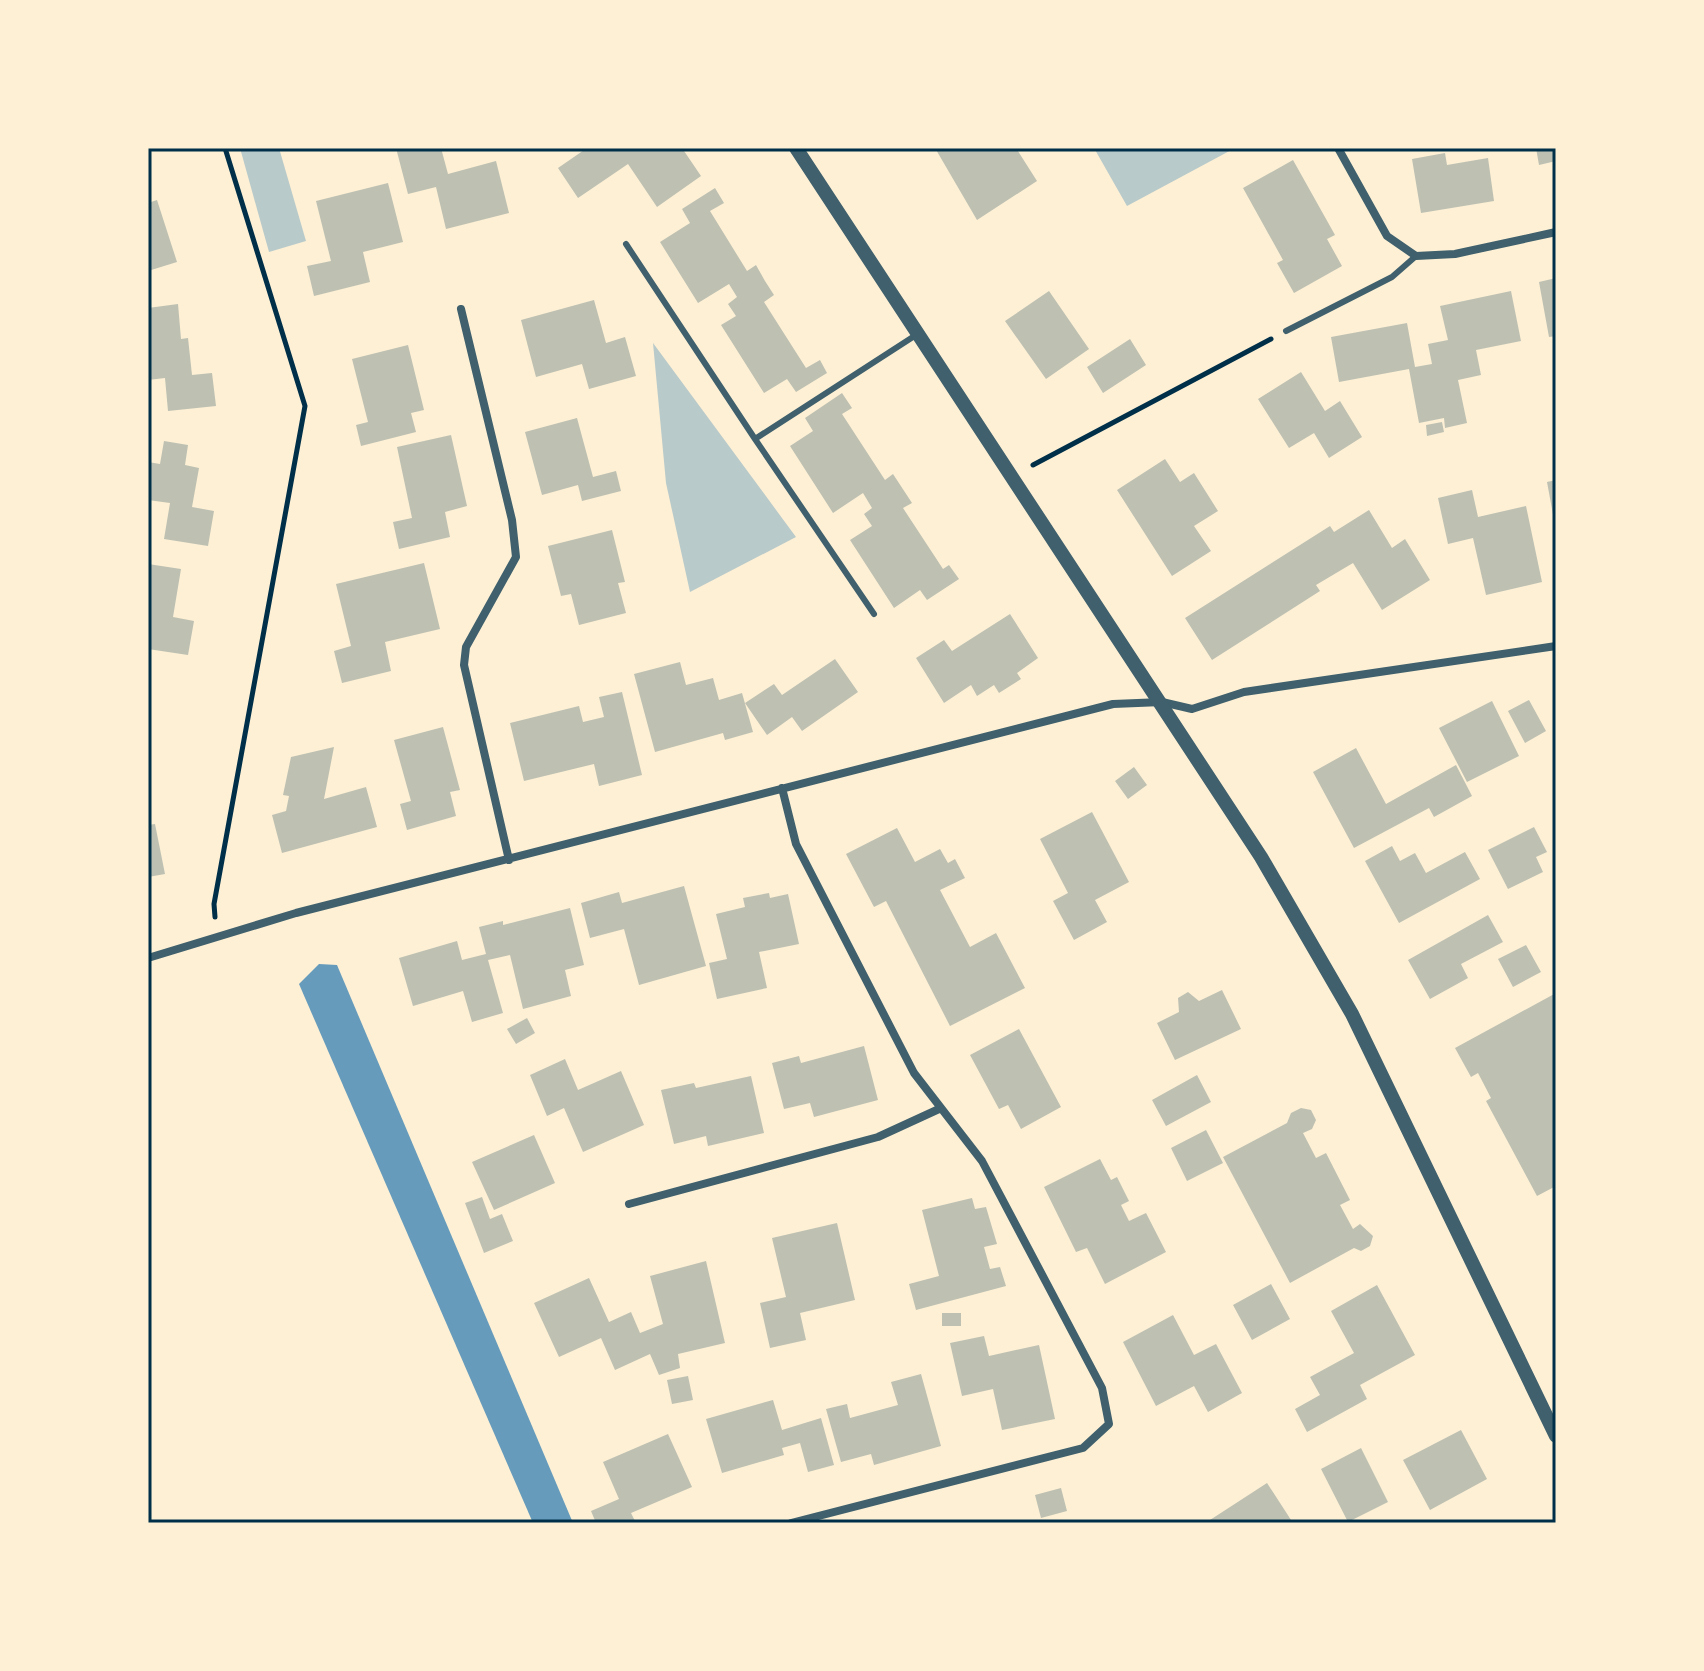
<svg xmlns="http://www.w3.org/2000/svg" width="1704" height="1671" font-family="Jost,sans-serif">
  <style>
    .green { fill: #b9caca }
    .water { fill: #669bbc }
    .building { fill: #bec0b2 }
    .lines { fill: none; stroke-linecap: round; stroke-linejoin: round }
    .path { stroke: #003049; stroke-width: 5 }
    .service { stroke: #3f606c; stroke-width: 6 }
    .minor { stroke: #3f606c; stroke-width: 8 }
    .tertiary { stroke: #3f606c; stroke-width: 14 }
    .neatline { fill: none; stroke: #003049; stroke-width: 3 }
  </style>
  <rect width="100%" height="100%" fill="#fdf0d5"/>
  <!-- green -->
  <path class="green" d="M240 148H279L306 241 269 252Z
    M1094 148H1235L1127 206Z
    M653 343 796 537 690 592 666 483Z"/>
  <!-- water -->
  <path class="water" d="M319 964 337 965 573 1523H533L299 984Z"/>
  <!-- building -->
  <path class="building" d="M396 148H441L448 174 496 161 509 213 446 229 436 187 408 194Z
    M587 148H682L701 176 657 207 628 164 578 198 558 168Z
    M935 148H1016L1037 181 977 220Z
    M1536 148H1556V161L1539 165Z
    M1445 153 1447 165 1488 158 1494 201 1421 213 1412 159Z
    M1293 160 1335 235 1327 239 1342 266 1294 293 1277 263 1283 260 1243 188Z
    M388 183 403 242 363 252 370 282 314 296 307 266 331 261 316 201Z
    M715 188 724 203 710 211 747 271 756 265 765 281 774 295 764 302 806 368 820 360 827 373 796 392 787 379 764 393 721 325 736 316 728 304 737 297 729 284 698 303 660 242 690 223 682 209Z
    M157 200 177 262 148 271V203Z
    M1556 278V336L1549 337 1539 282Z
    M1049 291 1089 349 1046 379 1005 321Z
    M1511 291 1521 341 1476 350 1481 375 1458 380 1467 423 1445 428 1444 418 1419 423 1409 369 1339 382 1331 337 1407 323 1415 367 1432 364 1428 344 1448 340 1440 306Z
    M594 300 606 343 625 337 636 376 589 389 582 364 536 377 521 320Z
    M178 304 181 339 188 338 192 375 212 373 216 406 168 411 165 378 148 380V308Z
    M1130 339 1146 365 1103 393 1087 367Z
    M408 345 424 410 411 413 416 432 361 446 356 425 368 422 352 359Z
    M1301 372 1325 411 1340 401 1362 437 1329 458 1314 433 1289 448 1258 399Z
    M842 393 852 408 842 414 885 480 893 474 912 503 903 508 943 569 949 565 959 579 927 600 920 590 894 608 850 540 872 526 864 514 872 508 863 493 833 513 790 446 813 431 805 418Z
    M577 418 593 477 616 471 621 491 582 501 578 485 542 495 525 432Z
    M1442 422 1444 432 1427 436 1426 425Z
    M451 435 467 506 445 512 450 537 399 549 393 522 412 518 397 447Z
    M164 441 188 445 185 465 199 468 192 507 214 511 208 546 164 539 170 503 148 500V462L160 464Z
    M1165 459 1180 482 1194 473 1218 511 1194 526 1211 551 1172 576 1117 490Z
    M1556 480V520H1554L1547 482Z
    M1472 490 1478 517 1526 506 1542 582 1486 595 1473 538 1448 544 1438 498Z
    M1369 510 1392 548 1405 539 1430 580 1382 610 1353 563 1316 585 1320 591 1212 660 1185 618 1330 526 1334 532Z
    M612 530 625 582 618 583 626 613 579 625 571 594 561 596 548 546Z
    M424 563 440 629 385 642 391 671 342 683 334 651 351 646 336 584Z
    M148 564 181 569 173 617 194 621 188 655 148 649Z
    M1010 614 1038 658 1017 673 1021 679 999 693 994 685 977 696 971 685 944 703 916 658 944 640 952 651Z
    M835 659 858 692 802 731 792 717 767 735 745 703 774 684 782 695Z
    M680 662 686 685 713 678 719 700 742 693 753 732 725 740 723 733 655 752 634 674Z
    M622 692 642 775 599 786 594 764 524 781 510 723 579 706 583 722 604 717 599 697Z
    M1529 700 1546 731 1525 743 1508 711Z
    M1492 701 1519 756 1467 782 1439 728Z
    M443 727 460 790 450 792 456 816 407 830 400 804 411 801 394 740Z
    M334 747 324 799 366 787 377 827 282 853 272 815 286 811 289 796 283 795 291 757Z
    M1356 748 1386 804 1456 765 1472 796 1434 817 1429 808 1354 848 1313 772Z
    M1134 767 1147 785 1128 799 1115 781Z
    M1092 812 1129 882 1095 900 1107 922 1074 940 1053 901 1068 893 1040 839Z
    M155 824 165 874 148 877V825Z
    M1534 827 1547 852 1536 857 1543 872 1508 889 1488 850Z
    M897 828 915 862 940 849 948 863 955 859 965 878 940 890 970 947 996 933 1025 988 950 1026 886 901 874 907 846 854Z
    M1392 846 1400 861 1415 853 1426 873 1465 852 1480 879 1399 923 1365 861Z
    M684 886 706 966 639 985 624 929 590 938 581 903 619 892 622 903Z
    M769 893 770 898 788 894 799 944 759 952 767 988 717 999 709 963 727 959 716 914 745 907 743 898Z
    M570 908 584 965 565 970 571 996 523 1009 510 955 488 960 503 1013 472 1022 463 991 413 1006 399 958 457 941 462 960 486 954 479 927 503 921V925Z
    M1488 915 1503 942 1461 964 1468 978 1430 999 1408 960Z
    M1526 945 1541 972 1513 987 1498 959Z
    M1222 990 1241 1029 1175 1060 1157 1023 1179 1012 1178 998 1188 992 1199 1001Z
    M1556 993V1186L1537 1196 1486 1101 1491 1098 1478 1073 1471 1077 1455 1048Z
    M527 1018 535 1033 516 1044 507 1029Z
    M1019 1029 1061 1107 1021 1129 1008 1105 999 1109 970 1055Z
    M864 1046 878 1100 814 1117 810 1103 784 1109 772 1063 799 1056 801 1063Z
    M565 1059 578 1090 621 1071 644 1125 583 1152 564 1108 547 1116 530 1075Z
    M1197 1075 1211 1102 1166 1126 1152 1100Z
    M751 1076 764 1133 708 1146 706 1136 674 1144 661 1090 694 1083 696 1088Z
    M1301 1108 1311 1110 1316 1120 1312 1129 1303 1133 1316 1158 1326 1153 1350 1200 1340 1205 1353 1229 1360 1224 1373 1236 1370 1246 1361 1251 1354 1248 1290 1283 1223 1157 1287 1123 1291 1113Z
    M1206 1130 1223 1163 1187 1181 1171 1148Z
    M534 1135 555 1183 494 1210 472 1162Z
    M1100 1159 1111 1180 1117 1177 1129 1201 1121 1205 1129 1221 1146 1213 1166 1252 1105 1284 1087 1248 1076 1252 1044 1187Z
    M482 1197 490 1219 502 1214 513 1241 484 1253 465 1203Z
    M972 1198 975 1209 986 1207 997 1244 984 1247 990 1269 1000 1267 1006 1286 916 1310 909 1284 939 1276 922 1210Z
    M837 1223 855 1300 800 1313 806 1340 770 1348 760 1303 786 1297 772 1238Z
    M706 1261 725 1343 678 1354 680 1368 659 1375 650 1354 615 1370 601 1338 559 1357 534 1303 589 1278 609 1322 631 1312 640 1333 663 1324 650 1276Z
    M1271 1284 1290 1319 1252 1340 1233 1305Z
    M1377 1285 1415 1355 1360 1385 1367 1399 1307 1432 1295 1409 1320 1395 1310 1377 1354 1353 1331 1311Z
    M942 1313H961V1326H942Z
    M1173 1315 1194 1355 1216 1344 1242 1393 1208 1412 1194 1386 1156 1406 1123 1342Z
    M984 1336 989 1356 1039 1345 1055 1419 1002 1430 993 1389 962 1396 950 1343Z
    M921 1374 941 1446 874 1465 871 1454 841 1462 826 1409 847 1404 850 1418 898 1405 891 1382Z
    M688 1376 693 1400 672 1404 667 1380Z
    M773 1400 782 1430 821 1418 834 1465 808 1472 800 1443 782 1448 784 1455 722 1473 706 1419Z
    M1461 1430 1487 1479 1430 1510 1403 1460Z
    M668 1434 692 1487 631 1513 636 1523H596L591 1511 619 1499 603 1462Z
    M1361 1448 1388 1502 1348 1522 1321 1469Z
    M1267 1483 1293 1523H1212L1210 1520Z
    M1061 1488 1067 1511 1041 1518 1035 1495Z"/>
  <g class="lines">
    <!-- path -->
    <path class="path" d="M1033 465 1271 339
      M215 917 214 904 305 406 225 148"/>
    <!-- service -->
    <path class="service" d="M626 244 755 439
      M1286 331 1392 277 1416 256
      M874 614 755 439 916 335"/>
    <!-- minor -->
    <path class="minor" d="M1338 148 1387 236 1416 256 1455 254 1556 232
      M461 309 512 520 516 557 466 647 464 665 509 860
      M782 788 796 844 914 1073 982 1161 1102 1388 1109 1424 1083 1448 791 1523
      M148 958 296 913 1113 704 1162 702 1192 709 1244 692 1556 646
      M629 1204 878 1137 939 1109"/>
    <!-- tertiary -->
    <path class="tertiary" d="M796 148 1261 857 1352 1014 1556 1436"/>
  </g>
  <!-- border -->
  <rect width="1704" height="1671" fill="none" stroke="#fdf0d5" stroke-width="300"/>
  <rect x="150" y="150" width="1404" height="1371" class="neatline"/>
</svg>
